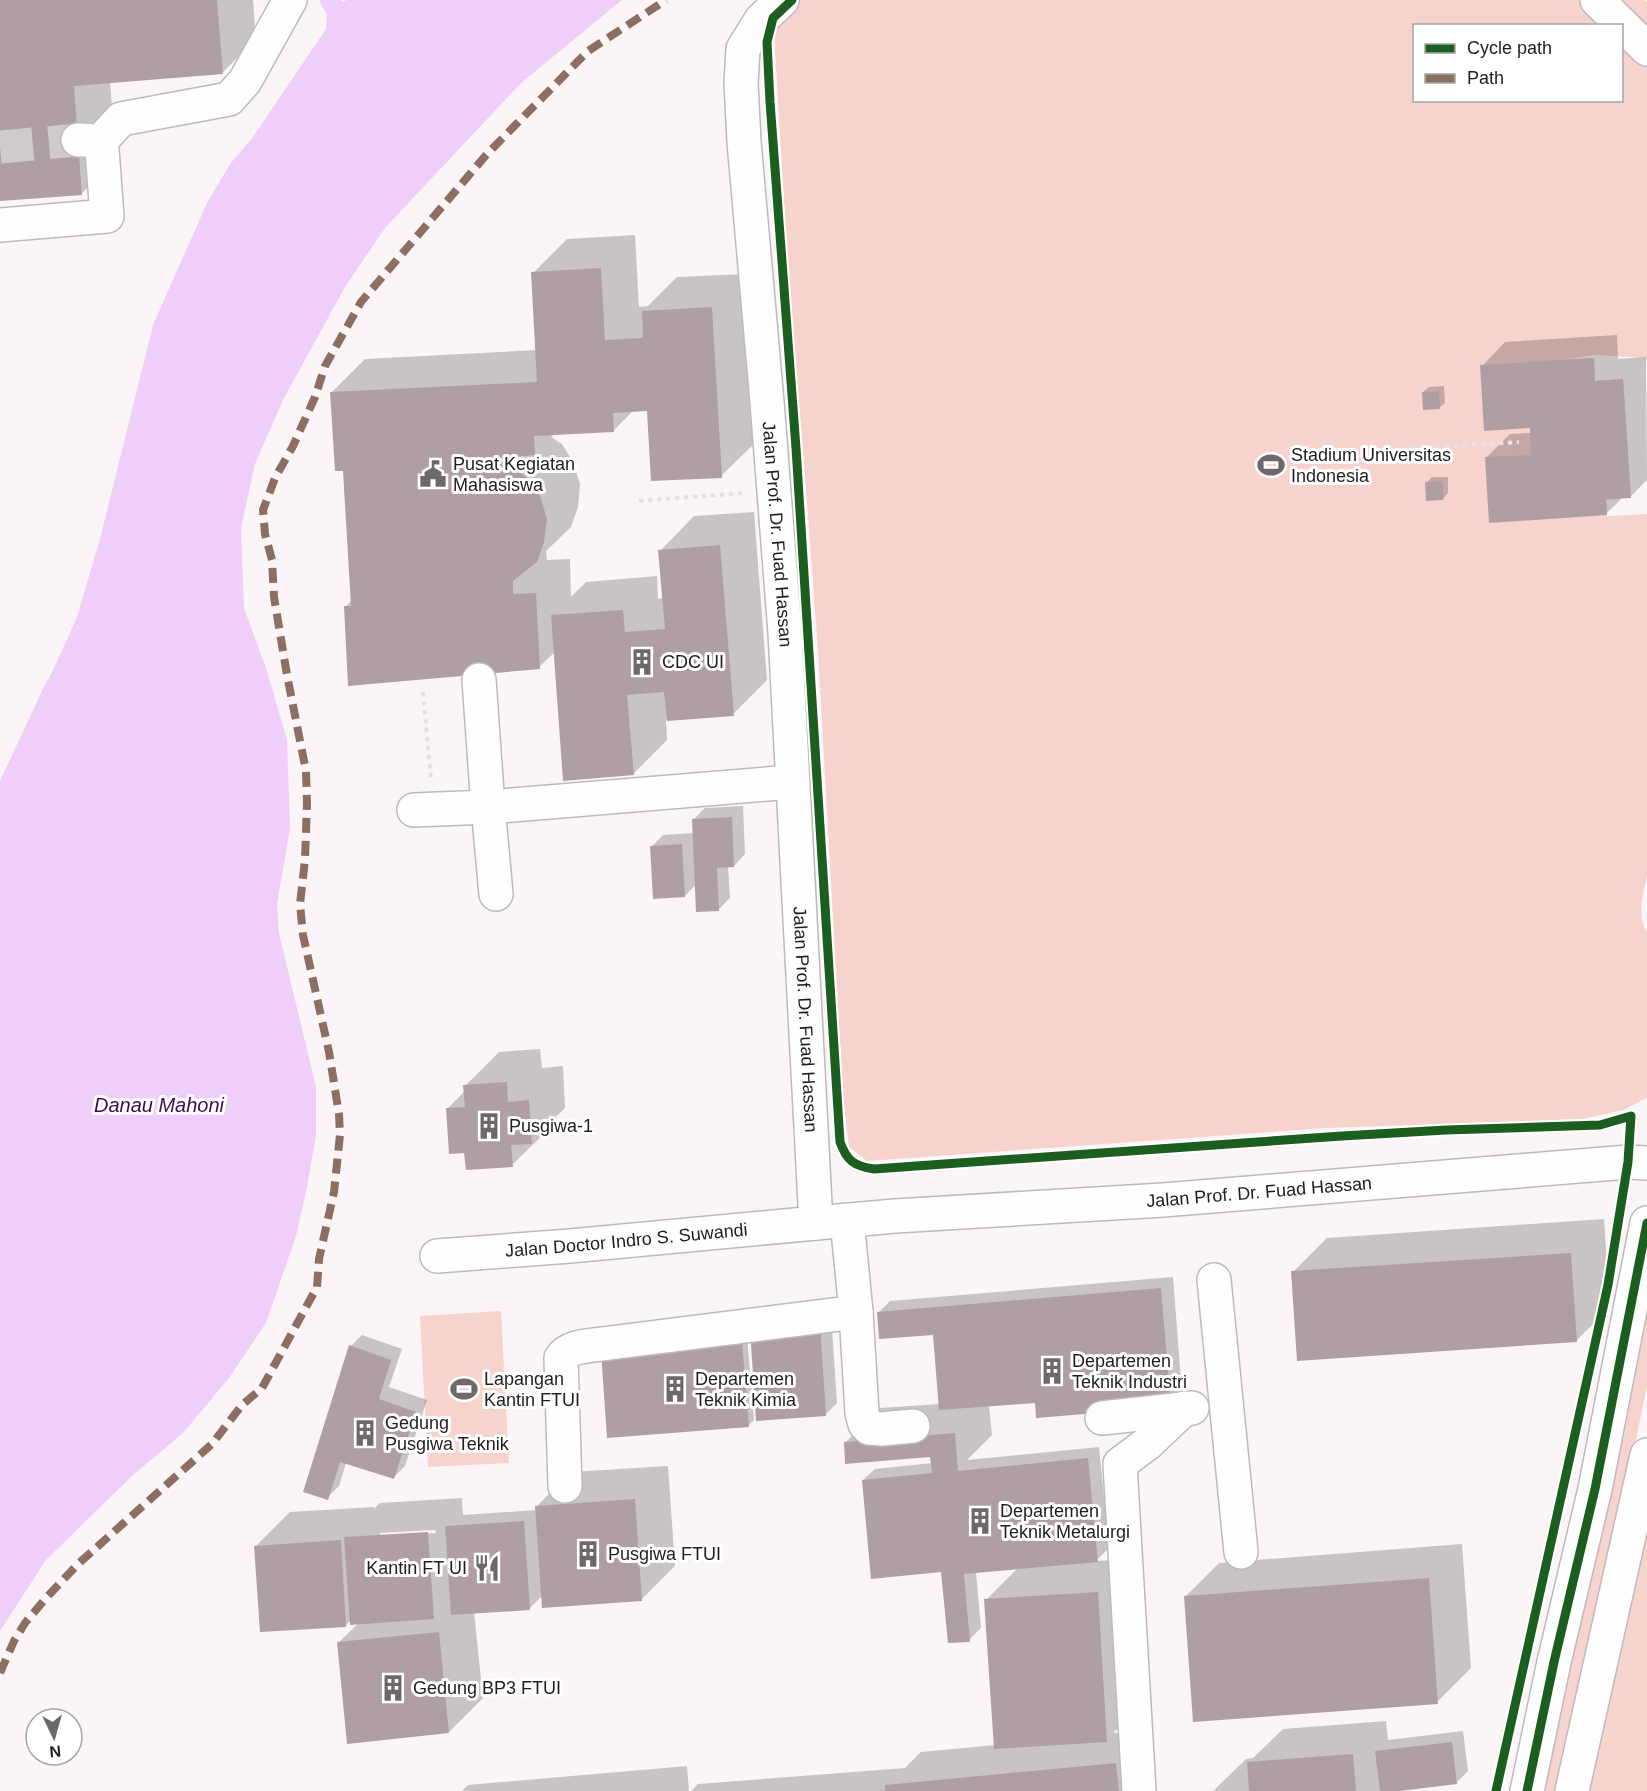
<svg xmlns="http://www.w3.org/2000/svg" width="1647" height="1791" font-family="Helvetica,sans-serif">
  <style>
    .green { fill: #f7d3ce }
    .water { fill: #f0cefa }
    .shadow { fill: #0003; fill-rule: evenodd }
    .building { fill: #b09fa2 }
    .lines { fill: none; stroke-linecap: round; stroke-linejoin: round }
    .minor-tunnel { stroke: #cfcacc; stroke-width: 33; stroke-dasharray: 33 16; stroke-linecap: butt }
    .minor-casing { stroke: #bebabb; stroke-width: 36 }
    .path { stroke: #e4e2e3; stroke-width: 4; stroke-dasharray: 4.5 4.5; stroke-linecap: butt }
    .minor { stroke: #fefefe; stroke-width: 33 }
    .quiet { stroke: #8d6e63; stroke-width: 8; stroke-dasharray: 15 8; stroke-linecap: butt }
    .cycleway-casing { stroke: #fff; stroke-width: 13 }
    .cycleway { stroke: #1b5e20; stroke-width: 9 }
    .labels { text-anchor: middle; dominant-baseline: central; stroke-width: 6; stroke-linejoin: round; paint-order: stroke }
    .poi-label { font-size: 18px; fill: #211d1f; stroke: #fff; text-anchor: start }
    .street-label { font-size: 18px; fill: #211d1f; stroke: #fff }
    .water-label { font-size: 20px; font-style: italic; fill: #430952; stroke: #fff }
  </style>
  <rect width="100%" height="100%" fill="#fbf5f7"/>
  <!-- green -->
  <path class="green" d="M801 0H1586L1613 25 1414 26V100H1622V33L1647 57V358L1594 355 1563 360 1594 358 1595 381 1623 379 1631 498 1606 500 1607 516 1647 514V874C1644 892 1636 916 1647 932V1098L1623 1110 1582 1119 1326 1128 867 1161 849 1147 843 1096 818 651 805 474 789 284 774 33 780 20Z
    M1619 0H1644L1647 2V25Z
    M1647 1309V1386L1616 1536 1557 1791H1542L1636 1367Z
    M501 1311 509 1463 428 1467 420 1316Z
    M1647 1524V1791H1588Z"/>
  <!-- water -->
  <path class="water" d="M319 0H340L343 2 346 0H622L521 83 385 228 345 287 283 400 255 464 241 528 244 608 266 668 287 740 290 829 277 904 279 933 316 1087V1135L307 1187 296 1236 266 1323 229 1378 183 1433 133 1475 46 1560 0 1631V781L41 693 55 666 77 617 100 539 153 325 207 203 230 164 253 137 326 29 327 15Z"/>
  <!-- shadow -->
  <path class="shadow" d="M0 0H253L256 39 222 73 110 81 116 159 82 193 0 200Z
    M635 235 639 307 648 306 677 277 746 274 756 442 721 476 648 410H634L614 430 554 434 551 437 562 444 573 462 580 484 578 507 571 527 546 551 547 560 570 559 571 597 586 582 657 576 658 599 664 598 660 551 694 516 754 512 767 680 733 714 666 720 667 740 633 774 555 652 539 667 345 607 352 600 344 469 331 393 365 359 537 350 533 273 567 239Z
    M1617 335 1618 359 1646 357 1647 480 1630 497H1623L1606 514 1486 458 1510 434 1532 433V426L1482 366 1505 342Z
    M1444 386 1445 403 1439 408 1423 392 1429 387Z
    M1432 477H1448V493L1443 499 1427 482Z
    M743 806 745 854 734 866H728L730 898 718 910 696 884 685 896 652 846 663 835 694 833 693 820 705 808Z
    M540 1049 542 1068 563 1066 565 1108 546 1127 547 1131 512 1165 465 1151 447 1109 465 1091V1086L499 1052Z
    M1604 1219 1610 1307 1576 1341 1293 1272 1327 1238Z
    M1173 1277 1182 1393 989 1405 992 1435 967 1460 1099 1447 1109 1548 1096 1561 1132 1559 1141 1706 1113 1733 1149 1730 1155 1791H691L698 1784 905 1768 921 1752 995 1745 986 1600 1018 1568 976 1572 981 1628 969 1640 942 1570 863 1480 875 1469 932 1463V1456L845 1443 879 1408 940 1404 934 1333 878 1313 890 1301Z
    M831 1313 837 1403 825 1415 758 1420Z
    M362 1335 402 1349 389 1387 427 1400 405 1466 394 1477 346 1463 339 1486 327 1498 351 1346Z
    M747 1336 754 1420 748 1426 608 1436Z
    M668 1466 675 1566 641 1600 542 1596 529 1609 474 1612 483 1698 449 1732 338 1643 359 1623 351 1620 346 1625 256 1546 290 1512 374 1507V1509L380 1503 462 1498 463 1515 537 1510V1506L571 1472ZM435 1530 436 1533 380 1536V1533Z
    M1462 1544 1471 1668 1437 1702 1185 1597 1219 1563Z
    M1386 1721 1388 1740 1463 1731 1468 1771 1456 1783 1389 1791H1213L1246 1759 1253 1758 1283 1729Z
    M687 1766 689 1791H462L468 1785Z"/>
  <!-- building -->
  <path class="building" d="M0 0H217L223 74 74 86 82 195 0 201Z
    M601 268 605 340 643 338 642 311 712 307 722 478 651 481 647 411 613 413 614 432 534 436 535 455 511 457V467L528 478 540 496 547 519 544 542 537 562 513 581V594L536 593 540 669 348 686 344 606H351L343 471H335L330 392 537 382 531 272Z
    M1594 358 1595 381 1623 379 1631 498 1606 499 1607 515 1489 523 1485 457 1531 455 1530 428 1484 431 1480 365Z
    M1439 391 1440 409 1423 410 1422 392Z
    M1443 481V500L1426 501 1425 482Z
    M720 545 734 716 667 721 664 692 627 695 634 775 563 781 551 615 623 610 625 632 665 629 658 550Z
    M732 817 734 867 717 868 719 911 696 912 692 819Z
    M682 844 685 897 653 899 650 846Z
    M507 1082 508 1102 529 1100 532 1144 511 1145 513 1167 466 1170 464 1153 449 1154 446 1108 465 1107 463 1085Z
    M1571 1253 1577 1342 1297 1361 1291 1271Z
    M1161 1288 1171 1407 1036 1418 1035 1403 939 1410 933 1335 879 1339 877 1312Z
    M820 1324 826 1416 756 1421 750 1329Z
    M742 1341 749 1427 607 1438 601 1352Z
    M349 1345 391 1360 379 1399 416 1412 394 1479 340 1462 328 1500 303 1492Z
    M955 1433 958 1471 1088 1458 1098 1562 964 1574 970 1642 948 1643 941 1572 871 1579 862 1480 932 1473 930 1457 845 1464 844 1442Z
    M635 1499 642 1601 542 1608 535 1506Z
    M524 1521 530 1610 451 1615 445 1526Z
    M428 1532 434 1619 350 1625 344 1537Z
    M341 1540 346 1627 260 1632 254 1546Z
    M1429 1578 1438 1704 1193 1722 1184 1596Z
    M1098 1592 1107 1742 994 1749 984 1599Z
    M439 1632 449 1733 347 1744 337 1642Z
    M1452 1742 1457 1784 1400 1791H1380L1375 1751Z
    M1353 1754 1356 1791H1249L1247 1762Z
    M1116 1763 1119 1791H885V1785Z"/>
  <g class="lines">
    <!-- minor-tunnel -->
    <path class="minor-tunnel" d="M0 147 78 140"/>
    <defs>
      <g id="minor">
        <path id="s1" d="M782 0 761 20 743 49 741 83 744 142 767 402 785 633 816 1223 895 1216 1163 1200 1628 1162 1647 1163"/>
        <path d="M1597 0 1647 49"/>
        <path d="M99 143 121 119 229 99 245 81 290 0"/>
        <path d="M0 225 107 216 102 149C96 139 89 140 78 140"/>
        <path d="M414 810 488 807 479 680"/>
        <path d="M496 894 488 807 791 782"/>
        <path d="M847 1220 856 1312 862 1413 865 1424 869 1428 882 1429 913 1426"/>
        <path id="s2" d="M437 1256 570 1246 816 1223"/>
        <path d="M1214 1280 1241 1552"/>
        <path d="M1102 1418 1192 1408"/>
        <path d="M565 1486 561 1358C569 1346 588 1346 602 1344L856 1312"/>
        <path d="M1139 1791 1120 1464 1148 1443 1185 1408"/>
        <path d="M1527 1791 1554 1662 1595 1489 1647 1223"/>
        <path d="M1572 1791 1647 1455"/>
      </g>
    </defs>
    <!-- minor casing -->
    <use href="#minor" class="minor-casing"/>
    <!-- path -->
    <path class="path" d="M1382 450 1519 442
      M639 501 743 493
      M423 692 431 779"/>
    <!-- minor -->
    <use href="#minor" class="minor"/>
    <!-- quiet -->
    <path class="quiet" d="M0 1673 14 1641 25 1623 46 1598 78 1564 212 1444 242 1405 262 1388 317 1287 319 1259 334 1192 340 1135 339 1114 329 1052 303 935 300 904 305 860 307 803 306 771 287 675 274 597 272 560 265 534 263 510 275 478 293 446 315 397 325 366 361 302 487 154 588 51 666 0"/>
    <defs>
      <path id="cycleway" d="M792 0 773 18 767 42 770 102 796 448 840 1142C847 1161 854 1166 874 1169L1342 1136 1446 1130 1600 1125 1631 1116 1628 1162 1608 1285 1496 1791
        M1527 1791 1554 1662 1595 1489 1647 1223"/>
    </defs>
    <!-- cycleway casing -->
    <use href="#cycleway" class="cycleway-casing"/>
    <!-- cycleway -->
    <use href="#cycleway" class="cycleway"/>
  </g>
  <!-- icons -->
  <defs>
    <symbol id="stadium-bare" viewBox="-9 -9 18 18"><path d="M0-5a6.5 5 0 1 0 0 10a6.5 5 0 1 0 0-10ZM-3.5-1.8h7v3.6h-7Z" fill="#6d696b" stroke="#fff" stroke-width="2.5" paint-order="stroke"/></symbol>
    <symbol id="civic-bare" viewBox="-9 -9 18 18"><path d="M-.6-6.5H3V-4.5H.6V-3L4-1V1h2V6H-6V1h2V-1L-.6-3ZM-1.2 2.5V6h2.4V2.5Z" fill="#6d696b" stroke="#fff" stroke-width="2.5" paint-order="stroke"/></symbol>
    <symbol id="building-bare" viewBox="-9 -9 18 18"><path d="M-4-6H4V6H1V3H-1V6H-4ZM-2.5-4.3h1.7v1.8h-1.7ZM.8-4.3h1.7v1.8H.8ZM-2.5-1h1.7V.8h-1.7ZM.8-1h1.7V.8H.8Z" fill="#6d696b" stroke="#fff" stroke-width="2.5" paint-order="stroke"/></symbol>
    <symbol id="restaurant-bare" viewBox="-9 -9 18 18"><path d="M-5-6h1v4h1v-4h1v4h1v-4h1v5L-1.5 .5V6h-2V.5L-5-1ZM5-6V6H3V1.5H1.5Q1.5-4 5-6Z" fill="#6d696b" stroke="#fff" stroke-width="2.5" paint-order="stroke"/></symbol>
  </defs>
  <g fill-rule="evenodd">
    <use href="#stadium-bare" x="1252" y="446" width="38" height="38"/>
    <use href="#civic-bare" x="414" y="455" width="38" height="38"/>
    <use href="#building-bare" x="623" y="643" width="38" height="38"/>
    <use href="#building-bare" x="470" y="1107" width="38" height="38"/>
    <use href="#building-bare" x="1033" y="1352" width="38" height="38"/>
    <use href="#stadium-bare" x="445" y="1370" width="38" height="38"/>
    <use href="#building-bare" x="656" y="1370" width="38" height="38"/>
    <use href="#building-bare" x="346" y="1414" width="38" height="38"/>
    <use href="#building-bare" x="961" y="1502" width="38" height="38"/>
    <use href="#building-bare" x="569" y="1535" width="38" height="38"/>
    <use href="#restaurant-bare" x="468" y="1549" width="38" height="38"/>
    <use href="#building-bare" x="374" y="1669" width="38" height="38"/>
  </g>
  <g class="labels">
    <!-- poi labels -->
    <g class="poi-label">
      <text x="1291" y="455">Stadium Universitas<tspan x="1291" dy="21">Indonesia</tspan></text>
      <text x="453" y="464">Pusat Kegiatan<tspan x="453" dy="21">Mahasiswa</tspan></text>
      <text x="662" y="662">CDC UI</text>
      <text x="509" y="1126">Pusgiwa-1</text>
      <text x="1072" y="1361">Departemen<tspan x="1072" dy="21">Teknik Industri</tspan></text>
      <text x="484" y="1379">Lapangan<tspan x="484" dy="21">Kantin FTUI</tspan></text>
      <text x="695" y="1379">Departemen<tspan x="695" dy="21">Teknik Kimia</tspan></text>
      <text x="385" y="1423">Gedung<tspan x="385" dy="21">Pusgiwa Teknik</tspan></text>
      <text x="1000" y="1511">Departemen<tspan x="1000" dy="21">Teknik Metalurgi</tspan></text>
      <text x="608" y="1554">Pusgiwa FTUI</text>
      <text x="467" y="1568" text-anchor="end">Kantin FT UI</text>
      <text x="413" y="1688">Gedung BP3 FTUI</text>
    </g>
    <!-- street labels -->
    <g class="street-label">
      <text stroke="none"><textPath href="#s1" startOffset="550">Jalan Prof. Dr. Fuad Hassan</textPath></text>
      <text stroke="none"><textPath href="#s1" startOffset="1036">Jalan Prof. Dr. Fuad Hassan</textPath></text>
      <text stroke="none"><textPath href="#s1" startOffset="1684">Jalan Prof. Dr. Fuad Hassan</textPath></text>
      <text stroke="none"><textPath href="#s2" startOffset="190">Jalan Doctor Indro S. Suwandi</textPath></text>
    </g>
    <!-- water labels -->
    <g class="water-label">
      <text x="159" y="1105">Danau Mahoni</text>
    </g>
  </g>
  <!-- legend -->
  <rect x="1413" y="24" width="210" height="78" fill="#ffffff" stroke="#a6a5a5" stroke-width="1.5"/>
  <rect x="1425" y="44" width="30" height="9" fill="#1b5e20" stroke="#a6a5a5" stroke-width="1.5"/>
  <text x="1467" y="54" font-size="18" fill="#211d1f">Cycle path</text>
  <rect x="1425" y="74" width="30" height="9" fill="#8d6e63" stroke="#a6a5a5" stroke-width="1.5"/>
  <text x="1467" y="84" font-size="18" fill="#211d1f">Path</text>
  <!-- north arrow -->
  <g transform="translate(54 1737) rotate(175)"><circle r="28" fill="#ffffff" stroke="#a6a5a5" stroke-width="1.5"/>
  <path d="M0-4.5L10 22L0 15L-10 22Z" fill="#6d696b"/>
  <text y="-9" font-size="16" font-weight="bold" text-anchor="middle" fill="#211d1f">N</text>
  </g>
</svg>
